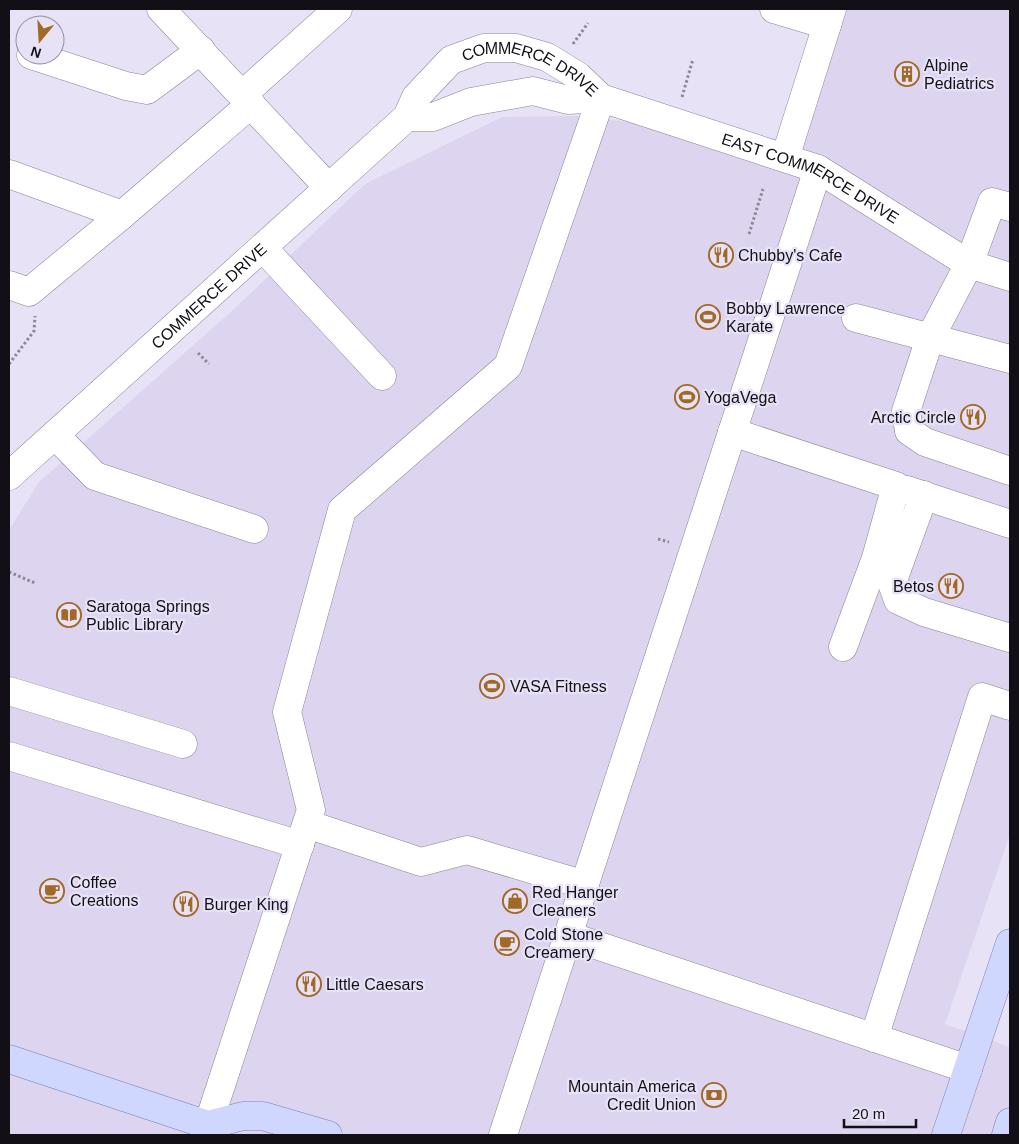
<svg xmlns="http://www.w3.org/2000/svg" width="1019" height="1144" font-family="Arial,sans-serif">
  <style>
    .built { fill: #ddd4f0 }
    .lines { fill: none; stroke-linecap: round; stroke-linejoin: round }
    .minor-casing { stroke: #898396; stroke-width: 29 }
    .major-casing { stroke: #7880ad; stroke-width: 29 }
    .path { stroke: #8b8795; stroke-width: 3; stroke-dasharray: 2.5 2.5; stroke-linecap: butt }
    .minor { stroke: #fff; stroke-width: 28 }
    .major { stroke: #cfd7ff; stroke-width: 28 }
    .labels { text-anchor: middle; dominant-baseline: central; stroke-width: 4.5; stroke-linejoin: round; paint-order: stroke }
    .poi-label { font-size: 16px; fill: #121016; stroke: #e8e2f7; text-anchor: start }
    .street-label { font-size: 16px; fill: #121016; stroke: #e8e2f7 }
  </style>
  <rect width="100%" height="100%" fill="#e8e2f7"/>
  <!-- built -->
  <path class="built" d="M846 9H1010V834L945 1024 1010 1047V1135H9V530L39 482 233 310 365 184 502 117 576 116 805 142Z"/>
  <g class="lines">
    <defs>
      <g id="minor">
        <path d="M161 9 329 188"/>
        <path d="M774 9 827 25"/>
        <path d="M31 55 126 86 147 90 201 50"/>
        <path d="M242 95 338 9"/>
        <path id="s1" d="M407 117H433L471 102 533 91 568 100 601 98 818 169 969 264 1010 277"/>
        <path d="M785 158 832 9"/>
        <path d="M9 174 122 215 251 104"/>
        <path d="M1010 207 992 202 969 264 930 338 906 411 909 431 925 442 1010 471"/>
        <path d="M263 248 382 376"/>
        <path d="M9 285 29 292 122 215"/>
        <path d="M856 318 1010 359"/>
        <path d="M732 432 896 486 876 558 843 647"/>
        <path d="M55 435 95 476 254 529"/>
        <path id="s2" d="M9 476 407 117 416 97 451 60 484 48H516L547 57 578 76 601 98"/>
        <path d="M907 490 1010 524"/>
        <path d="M924 495 892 583 898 600 924 612 1010 638"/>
        <path d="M9 691 183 744"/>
        <path d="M9 756 300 845"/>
        <path d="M307 824 421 862 467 850 585 885"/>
        <path d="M569 936 968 1069"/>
        <path d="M874 1038 982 697 1010 706"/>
        <path d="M208 1125 311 810 287 712 342 510 508 366 601 98"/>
        <path d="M503 1135 818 169"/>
      </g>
      <path id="major" d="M9 1059 208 1125 243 1116H263L328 1135
        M946 1135 1010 943
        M1006 1135 1010 1122"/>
    </defs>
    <!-- minor casing -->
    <use href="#minor" class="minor-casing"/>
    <!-- major casing -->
    <use href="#major" class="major-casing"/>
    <!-- path -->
    <path class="path" d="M573 44 588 23
      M682 97 693 59
      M749 234 763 189
      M198 353 209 364
      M9 364 34 331 35 316
      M658 539 669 542
      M9 572 35 583"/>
    <!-- minor -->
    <use href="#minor" class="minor"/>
    <!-- major -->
    <use href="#major" class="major"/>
  </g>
  <!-- icons -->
  <defs>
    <symbol id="building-ring" viewBox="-11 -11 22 22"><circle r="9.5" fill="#e8e2f7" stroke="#a06925" stroke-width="1.5"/><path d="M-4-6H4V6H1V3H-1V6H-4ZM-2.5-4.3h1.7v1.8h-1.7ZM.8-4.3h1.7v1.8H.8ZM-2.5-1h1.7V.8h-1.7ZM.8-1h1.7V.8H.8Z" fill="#a06925"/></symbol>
    <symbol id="restaurant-ring" viewBox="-11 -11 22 22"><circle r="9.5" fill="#e8e2f7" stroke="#a06925" stroke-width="1.5"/><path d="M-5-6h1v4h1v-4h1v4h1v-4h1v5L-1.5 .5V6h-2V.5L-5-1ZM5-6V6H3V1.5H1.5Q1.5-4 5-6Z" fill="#a06925"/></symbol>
    <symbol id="stadium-ring" viewBox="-11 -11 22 22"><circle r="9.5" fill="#e8e2f7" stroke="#a06925" stroke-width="1.5"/><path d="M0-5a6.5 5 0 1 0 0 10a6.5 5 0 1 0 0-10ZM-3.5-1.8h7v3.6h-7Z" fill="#a06925"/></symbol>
    <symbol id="library-ring" viewBox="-11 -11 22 22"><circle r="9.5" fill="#e8e2f7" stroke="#a06925" stroke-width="1.5"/><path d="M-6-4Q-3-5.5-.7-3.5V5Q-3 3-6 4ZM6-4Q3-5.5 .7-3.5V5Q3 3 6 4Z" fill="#a06925"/></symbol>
    <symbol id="cafe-ring" viewBox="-11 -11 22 22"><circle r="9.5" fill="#e8e2f7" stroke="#a06925" stroke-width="1.5"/><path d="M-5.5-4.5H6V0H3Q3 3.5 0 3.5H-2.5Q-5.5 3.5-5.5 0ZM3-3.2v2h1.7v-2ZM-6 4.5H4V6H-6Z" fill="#a06925"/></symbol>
    <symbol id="shop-ring" viewBox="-11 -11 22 22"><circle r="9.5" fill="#e8e2f7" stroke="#a06925" stroke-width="1.5"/><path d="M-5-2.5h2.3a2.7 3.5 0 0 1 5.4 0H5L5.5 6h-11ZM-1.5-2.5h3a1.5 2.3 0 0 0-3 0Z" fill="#a06925"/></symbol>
    <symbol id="bank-ring" viewBox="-11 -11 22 22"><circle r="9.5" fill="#e8e2f7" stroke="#a06925" stroke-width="1.5"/><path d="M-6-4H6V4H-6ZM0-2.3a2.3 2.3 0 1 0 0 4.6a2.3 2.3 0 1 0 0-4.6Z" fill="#a06925"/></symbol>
  </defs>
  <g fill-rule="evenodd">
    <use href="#building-ring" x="893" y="60" width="28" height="28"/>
    <use href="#restaurant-ring" x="707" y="241" width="28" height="28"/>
    <use href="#stadium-ring" x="694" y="303" width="28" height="28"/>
    <use href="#stadium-ring" x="673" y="383" width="28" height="28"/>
    <use href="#restaurant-ring" x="959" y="403" width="28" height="28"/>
    <use href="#restaurant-ring" x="937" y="572" width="28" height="28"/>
    <use href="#library-ring" x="55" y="601" width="28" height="28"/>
    <use href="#stadium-ring" x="478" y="672" width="28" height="28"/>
    <use href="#cafe-ring" x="38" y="877" width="28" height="28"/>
    <use href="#shop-ring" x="501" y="887" width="28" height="28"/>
    <use href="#restaurant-ring" x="172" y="890" width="28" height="28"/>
    <use href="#cafe-ring" x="493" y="929" width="28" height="28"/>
    <use href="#restaurant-ring" x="295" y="970" width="28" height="28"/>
    <use href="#bank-ring" x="700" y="1081" width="28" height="28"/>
  </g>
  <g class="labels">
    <!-- poi labels -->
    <g class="poi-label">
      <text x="924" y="65">Alpine<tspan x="924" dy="18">Pediatrics</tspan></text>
      <text x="738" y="255">Chubby's Cafe</text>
      <text x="726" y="308">Bobby Lawrence<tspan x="726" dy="18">Karate</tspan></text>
      <text x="704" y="397">YogaVega</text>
      <text x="956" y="417" text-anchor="end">Arctic Circle</text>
      <text x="934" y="586" text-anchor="end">Betos</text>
      <text x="86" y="606">Saratoga Springs<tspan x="86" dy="18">Public Library</tspan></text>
      <text x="510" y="686">VASA Fitness</text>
      <text x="70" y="882">Coffee<tspan x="70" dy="18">Creations</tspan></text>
      <text x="532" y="892">Red Hanger<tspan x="532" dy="18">Cleaners</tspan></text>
      <text x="204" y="904">Burger King</text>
      <text x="524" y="934">Cold Stone<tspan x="524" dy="18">Creamery</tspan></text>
      <text x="326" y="984">Little Caesars</text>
      <text x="696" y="1086" text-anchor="end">Mountain America<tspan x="696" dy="18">Credit Union</tspan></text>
    </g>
    <!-- street labels -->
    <g class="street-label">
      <text stroke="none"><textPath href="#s2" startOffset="695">COMMERCE DRIVE</textPath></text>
      <text stroke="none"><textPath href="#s1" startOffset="424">EAST COMMERCE DRIVE</textPath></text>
      <text stroke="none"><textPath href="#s2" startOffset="269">COMMERCE DRIVE</textPath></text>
    </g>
  </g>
  <!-- border -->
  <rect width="1019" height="1144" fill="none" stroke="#121016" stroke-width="20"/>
  <!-- north arrow -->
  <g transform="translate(40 40) rotate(198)"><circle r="24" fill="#e8e2f7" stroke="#928e9d"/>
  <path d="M0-4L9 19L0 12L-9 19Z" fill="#a06925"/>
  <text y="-8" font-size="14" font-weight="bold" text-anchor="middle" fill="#121016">N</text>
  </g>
  <!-- scale -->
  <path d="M844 1119v8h72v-8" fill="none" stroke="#121016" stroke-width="2.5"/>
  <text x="852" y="1119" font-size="15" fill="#121016" stroke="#e8e2f7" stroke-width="4" paint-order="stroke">20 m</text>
</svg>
